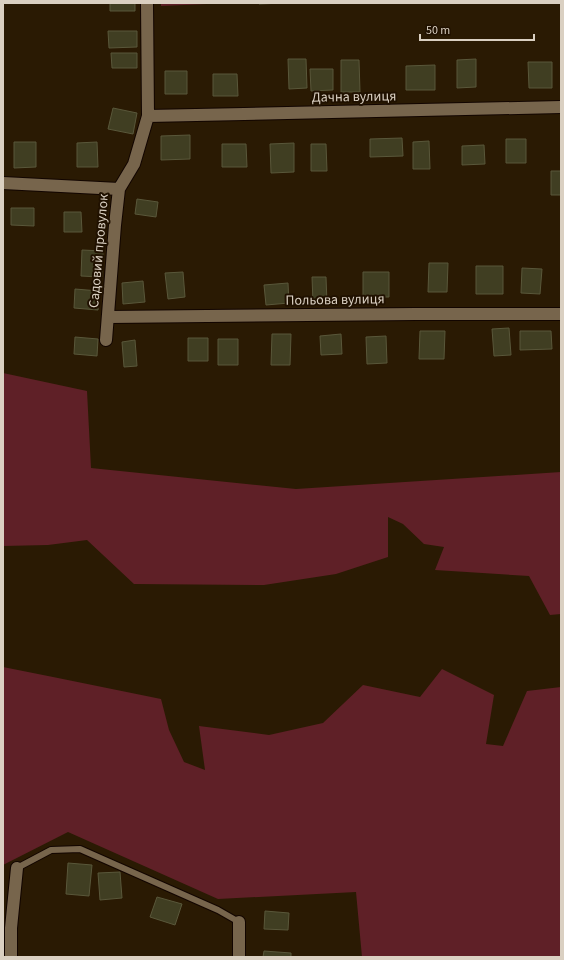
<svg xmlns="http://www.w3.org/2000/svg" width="564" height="960" font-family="'Source Sans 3',sans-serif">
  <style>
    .green { fill: #5f2027 }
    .building { fill: #403e22; stroke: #59573a }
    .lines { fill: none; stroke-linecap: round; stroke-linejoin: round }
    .lane-casing { stroke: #120500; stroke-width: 8 }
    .street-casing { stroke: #120500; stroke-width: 14 }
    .lane { stroke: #77654c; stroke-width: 6 }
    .street { stroke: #77654c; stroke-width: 12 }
    .labels { text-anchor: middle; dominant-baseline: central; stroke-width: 4; stroke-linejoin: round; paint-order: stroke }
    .street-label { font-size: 14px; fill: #dad0c2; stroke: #201100 }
  </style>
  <rect width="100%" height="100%" fill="#2a1a03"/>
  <!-- green -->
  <path class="green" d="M161 3H207V4L161 6Z
    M3 373 87 391 91 468 296 489 561 472V614L550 615 529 576 435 570 444 547 424 544 403 524 388 517V557L336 574 264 585 134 584 87 540 48 545 3 546Z
    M3 667 53 677 161 699 169 730 184 762 205 770 199 726 269 735 323 723 363 685 420 697 442 669 494 695 486 744 503 746 527 691 561 687V957H362L356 892 218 899 68 832 3 865Z"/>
  <!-- building -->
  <path class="building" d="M110 3H135V11H110Z
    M259 3H284L259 4Z
    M108 31H137V47L109 48Z
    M111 53H137V68H112Z
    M288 59H306L307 88 289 89Z
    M476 59V87L457 88V60Z
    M341 60H359L360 92H341Z
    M528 62H552V88H529Z
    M435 65V90H406V66Z
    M310 69H333V90L311 91Z
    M165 71H187V94H165Z
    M213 74H237L238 96H213Z
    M113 108 137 113 133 134 108 129Z
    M190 135V159L161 160V136Z
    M402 138 403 156 370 157V139Z
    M506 139H526V163H506Z
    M429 141 430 169H413V142Z
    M14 142H36V167L14 168Z
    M97 142 98 167H77V143Z
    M294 143V172L271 173 270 144Z
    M222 144H246L247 167H222Z
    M311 144H326L327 171H311Z
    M484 145 485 164 462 165V146Z
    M551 171H561V195H551Z
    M137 199 158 202 156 217 135 214Z
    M11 208H34V226L11 225Z
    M64 212H81L82 232H64Z
    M82 250 103 251 102 277 81 276Z
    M429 263H448L447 292H428Z
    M476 266H503V294H476Z
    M522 268 542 269 540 294 521 293Z
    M183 272 185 297 168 299 165 273Z
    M363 272H389V297H363Z
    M312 277H326L327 303H313Z
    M143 281 145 302 123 304 122 283Z
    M288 283 289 303 266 305 264 285Z
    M75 289 99 291 98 310 74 308Z
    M509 328 511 355 494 356 492 329Z
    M420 331H445L444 359H419Z
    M520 331H551L552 349 520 350Z
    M272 334H291L290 365H271Z
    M341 334 342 354 321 355 320 336Z
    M386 336 387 363 367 364 366 337Z
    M75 337 98 339 97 356 74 354Z
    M188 338H208V361H188Z
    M218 339H238V365H218Z
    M135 340 137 366 124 367 122 342Z
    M68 863 92 865 89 896 66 894Z
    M120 872 122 898 100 900 98 873Z
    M157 897 182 904 175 925 150 917Z
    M265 911 289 913 288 930 264 929Z
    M264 951 291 953V957H263Z"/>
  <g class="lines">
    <defs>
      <path id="lane" d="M17 868 51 850 80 849 218 910 239 922"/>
      <path id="street" d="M148 116 561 107
        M3 183 119 189
        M109 317 415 314H561
        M106 340 115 225 119 189 134 164 148 116 147 3
        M11 957V928L17 868
        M239 957V922"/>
    </defs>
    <!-- lane casing -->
    <use href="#lane" class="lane-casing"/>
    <!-- street casing -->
    <use href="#street" class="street-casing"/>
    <!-- lane -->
    <use href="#lane" class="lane"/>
    <!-- street -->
    <use href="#street" class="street"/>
  </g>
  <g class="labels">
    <!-- street labels -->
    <g class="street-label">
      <text transform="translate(354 97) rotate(-1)">Дачна вулиця</text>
      <text transform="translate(99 251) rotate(-85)">Садовий провулок</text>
      <text transform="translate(335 300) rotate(-1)">Польова вулиця</text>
    </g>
  </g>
  <!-- border -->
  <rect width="564" height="960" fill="none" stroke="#dad0c2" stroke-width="8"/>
  <!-- scale -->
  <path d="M420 34v6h114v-6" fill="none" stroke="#dad0c2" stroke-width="2"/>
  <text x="426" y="34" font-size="12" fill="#dad0c2" stroke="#201100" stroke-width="3" paint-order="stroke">50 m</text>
</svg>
